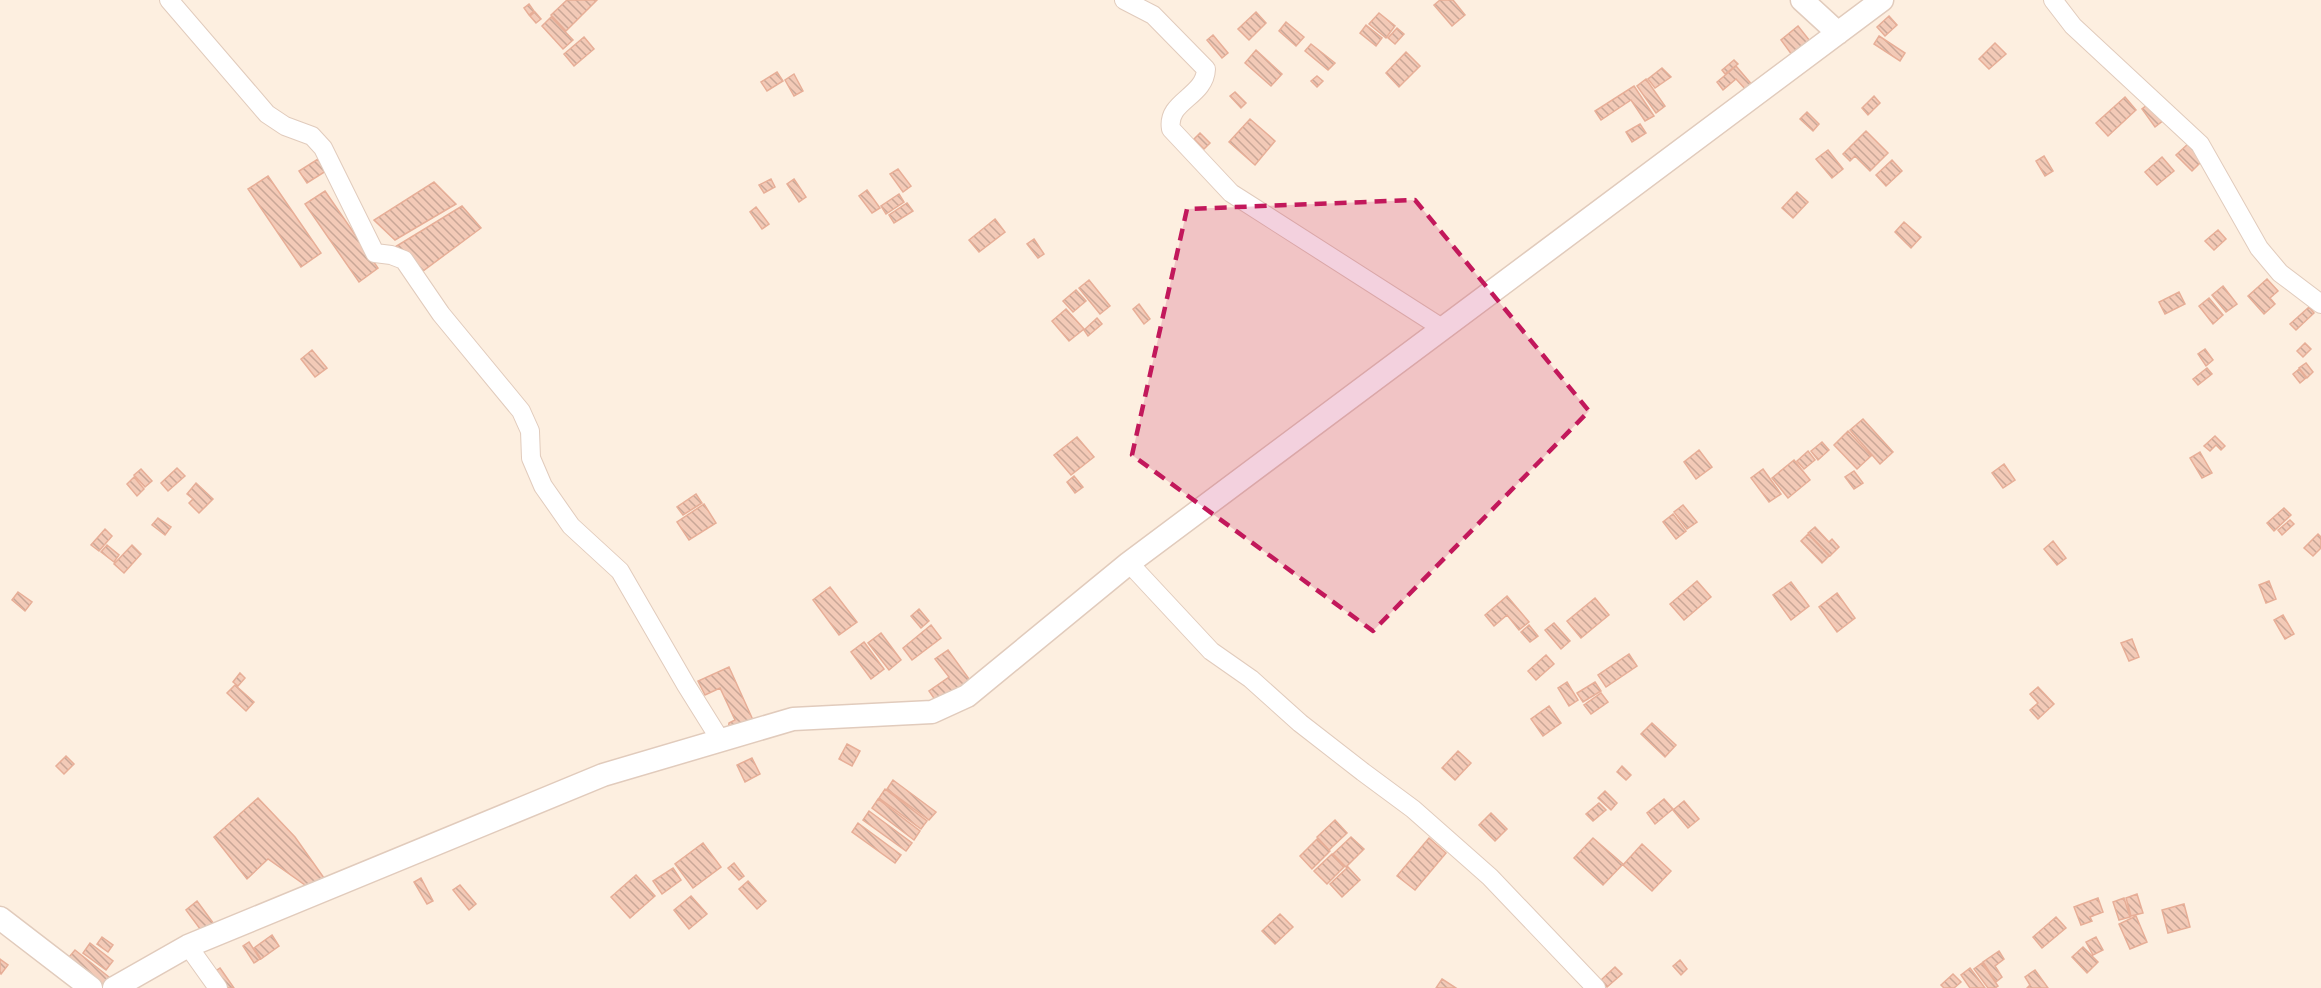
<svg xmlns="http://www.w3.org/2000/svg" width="2321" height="988" font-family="Lato,sans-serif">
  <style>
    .building { fill: url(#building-back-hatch); stroke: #e7ae97; stroke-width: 1.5 }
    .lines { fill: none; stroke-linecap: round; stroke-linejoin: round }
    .minor-casing { stroke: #e1cbbc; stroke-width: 20 }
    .tertiary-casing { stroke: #e1cbbc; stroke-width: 25 }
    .minor { stroke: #fff; stroke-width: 18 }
    .tertiary { stroke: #fff; stroke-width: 22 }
    .marked { fill: #c2185b; fill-opacity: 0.2; stroke: #c2185b; stroke-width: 4.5; stroke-dasharray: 12 8; stroke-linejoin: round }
  </style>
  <defs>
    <pattern id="building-back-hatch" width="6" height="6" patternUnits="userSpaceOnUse" patternTransform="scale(1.5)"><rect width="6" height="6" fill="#f3cab7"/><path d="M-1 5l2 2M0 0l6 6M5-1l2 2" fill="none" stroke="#c9a797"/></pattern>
  </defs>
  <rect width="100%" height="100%" fill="#fdefe0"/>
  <!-- building -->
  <path class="building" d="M567 0H597L566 31 551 15Z
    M1440 0H1453L1465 15 1452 26 1434 5Z
    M529 4 534 11 529 15 524 8Z
    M535 12 541 19 536 23 530 16Z
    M1256 12 1266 23 1249 40 1238 29Z
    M1379 13 1395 26 1386 38 1369 24Z
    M1889 16 1897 25 1885 36 1877 27Z
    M551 17 573 40 563 49 542 26Z
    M1286 22 1304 37 1296 46 1279 31Z
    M1366 25 1382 38 1376 46 1360 33Z
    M1798 26 1810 41 1792 55 1781 40Z
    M1397 28 1404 34 1395 44 1388 38Z
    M1213 35 1228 53 1222 58 1207 40Z
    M1879 36 1905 53 1900 61 1874 44Z
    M584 37 594 49 574 66 564 54Z
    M1995 43 2006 54 1989 69 1979 59Z
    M1311 44 1335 63 1328 70 1305 51Z
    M1256 50 1282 74 1271 86 1245 63Z
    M1406 52 1420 66 1399 87 1386 73Z
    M1734 60 1738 64 1725 74 1722 70Z
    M1736 66 1753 86 1747 91 1736 79 1723 90 1717 82Z
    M1662 68 1671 77 1655 88 1648 79Z
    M777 72 783 81 767 91 761 82Z
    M794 74 803 91 794 96 785 80Z
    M1317 76 1323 81 1317 87 1311 81Z
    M1646 79 1665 106 1656 113 1637 86Z
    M1634 86 1654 116 1645 121 1631 100 1601 120 1595 111Z
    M1235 92 1246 103 1241 108 1230 96Z
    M1874 96 1880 103 1868 115 1862 108Z
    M2125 97 2136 110 2108 136 2096 123Z
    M2156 98 2169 116 2155 127 2142 109Z
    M1807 112 1819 124 1813 131 1800 119Z
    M1250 119 1275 141 1255 165 1229 142Z
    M1640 124 1646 133 1632 142 1626 132Z
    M1866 131 1888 153 1870 171 1855 156 1850 161 1843 154Z
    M1200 133 1210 143 1204 149 1194 139Z
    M2189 143 2204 159 2192 171 2176 155Z
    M1828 150 1843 169 1832 178 1816 159Z
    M2044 156 2053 171 2045 176 2036 161Z
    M2162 157 2174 171 2157 185 2145 172Z
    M318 159 326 171 307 183 299 171Z
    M1892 160 1902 171 1886 186 1876 175Z
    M898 169 911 186 903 192 890 174Z
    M268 176 321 253 301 267 248 189Z
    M771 179 775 187 764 193 759 185Z
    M794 179 806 197 799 202 787 184Z
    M434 182 456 204 395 240 374 220Z
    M867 190 880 208 872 213 859 196Z
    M325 191 378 268 359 282 305 204Z
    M1797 192 1808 202 1793 218 1782 208Z
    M899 194 904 202 886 214 881 206Z
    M907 203 913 211 894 223 889 215Z
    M462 206 481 228 419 274 395 247Z
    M756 207 769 224 762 229 750 212Z
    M995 219 1005 232 979 252 969 240Z
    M1904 222 1921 237 1911 248 1895 232Z
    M2218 230 2226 239 2214 250 2205 241Z
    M1034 239 1044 254 1038 258 1027 244Z
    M2267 279 2278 291 2270 298 2275 304 2264 314 2248 296Z
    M1089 280 1110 306 1100 314 1079 288Z
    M2223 286 2237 304 2226 312 2212 295Z
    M1076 290 1086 301 1073 312 1063 301Z
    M2179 292 2185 304 2165 314 2159 302Z
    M2209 298 2223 315 2213 324 2199 306Z
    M1139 304 1150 319 1144 324 1133 309Z
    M2309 307 2314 313 2296 330 2290 324Z
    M1066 309 1084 329 1069 341 1052 321Z
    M1097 318 1102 324 1088 336 1084 330Z
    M2305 343 2311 349 2303 357 2297 351Z
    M2205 349 2213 360 2206 366 2198 354Z
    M312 350 327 368 315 377 301 359Z
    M2306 363 2313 372 2307 378 2299 368Z
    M2207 368 2212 374 2198 385 2193 379Z
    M2299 369 2306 378 2300 383 2293 374Z
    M1863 419 1893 452 1880 464 1850 430Z
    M1848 431 1871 456 1857 469 1834 445Z
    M2215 436 2225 446 2221 450 2216 445 2210 451 2204 446Z
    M1077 437 1094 457 1071 475 1054 455Z
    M1822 442 1829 450 1818 460 1811 451Z
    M1699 450 1712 467 1696 479 1684 462Z
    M1808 451 1815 460 1804 469 1797 461Z
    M2200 452 2212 473 2202 478 2190 458Z
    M1794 460 1810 480 1788 498 1772 478Z
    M2004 464 2015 480 2003 488 1992 473Z
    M177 468 185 476 168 491 161 483Z
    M141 469 152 481 145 487 134 475Z
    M1763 469 1781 494 1769 502 1751 478Z
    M1854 471 1863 483 1854 489 1845 477Z
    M1074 476 1083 487 1075 493 1067 482Z
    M134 477 144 489 137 496 127 484Z
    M196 483 213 499 199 513 189 503 193 499 187 494Z
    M696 494 702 503 683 515 677 507Z
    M704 504 716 523 689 540 677 522Z
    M1683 505 1697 522 1687 529 1674 512Z
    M2284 508 2291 515 2274 531 2267 523Z
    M1673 514 1686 531 1676 539 1663 522Z
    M158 518 171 527 165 535 152 525Z
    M2290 520 2294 524 2282 535 2278 530Z
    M1815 527 1829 542 1832 539 1839 547 1830 556 1808 533Z
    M105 529 112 536 99 551 91 545Z
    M1808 534 1829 556 1822 563 1801 541Z
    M2318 534 2321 537V548L2313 556 2304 548Z
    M2053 541 2066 558 2057 565 2044 549Z
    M107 545 119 555 114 562 101 552Z
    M132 545 141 554 124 573 114 564Z
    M1697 581 1711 597 1684 620 1670 604Z
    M2269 581 2276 599 2266 603 2259 585Z
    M1791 582 1809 606 1791 620 1773 595Z
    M830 587 857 622 839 635 813 600Z
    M18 592 32 602 25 611 12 600Z
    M1837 593 1855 618 1837 632 1819 607Z
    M1507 596 1529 622 1519 630 1507 615 1494 626 1485 615Z
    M1595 598 1609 615 1581 638 1567 621Z
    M919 609 929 621 921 628 911 616Z
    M2283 615 2294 634 2285 639 2274 620Z
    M1554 623 1570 641 1561 649 1545 630Z
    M931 625 941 638 912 660 903 648Z
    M1529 625 1538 636 1530 642 1521 632Z
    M881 633 901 660 889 670 868 643Z
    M2132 639 2139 657 2129 661 2121 643Z
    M864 642 884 669 871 679 851 652Z
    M948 650 972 683 940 707 929 691 949 677 935 659Z
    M1629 654 1637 666 1606 687 1598 675Z
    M1546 655 1554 664 1536 680 1528 671Z
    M729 667 753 720 728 731 729 723 735 720 720 688 705 695 698 681Z
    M240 673 245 678 238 686 233 682Z
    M1567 682 1578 700 1569 706 1558 688Z
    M1595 682 1601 691 1583 702 1577 693Z
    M235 685 254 702 246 711 227 693Z
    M2038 687 2054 704 2038 719 2030 710 2038 703 2030 694Z
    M1601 693 1608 702 1591 714 1584 705Z
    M1549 706 1561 723 1543 736 1531 719Z
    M1652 723 1676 745 1665 757 1641 734Z
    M847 744 860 751 852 766 839 759Z
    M1458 751 1471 763 1455 780 1442 768Z
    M66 756 74 764 64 774 56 766Z
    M752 758 760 774 745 782 737 765Z
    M1622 766 1631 775 1626 780 1617 772Z
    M893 780 936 812 929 820 887 789Z
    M885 789 927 821 921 829 879 798Z
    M1605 791 1617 803 1611 810 1598 798Z
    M258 798 295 837 329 885H305L268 859 247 879 214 837Z
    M878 799 920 831 914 840 872 808Z
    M1664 799 1673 809 1655 824 1647 813Z
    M1684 801 1699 819 1688 828 1673 810Z
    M1599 803 1606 810 1593 821 1586 814Z
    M869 811 912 843 906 851 863 820Z
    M1491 813 1507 829 1495 841 1479 825Z
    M1335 820 1347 833 1329 850 1317 837Z
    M858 823 901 855 895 863 852 832Z
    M1351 837 1364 849 1346 867 1333 854Z
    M1429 838 1446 853 1415 890 1397 876Z
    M1593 838 1623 864 1603 885 1574 858Z
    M1317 839 1330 851 1312 869 1300 856Z
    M703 843 721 867 693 888 675 864Z
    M1642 844 1671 871 1652 891 1623 865Z
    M1332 854 1344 867 1327 884 1314 871Z
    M734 863 744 876 739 880 728 868Z
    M1348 867 1360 880 1342 897 1330 884Z
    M673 868 681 880 662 894 653 881Z
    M636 875 655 896 630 918 611 897Z
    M421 878 433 901 427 904 414 882Z
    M748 881 766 901 757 909 739 889Z
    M460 885 476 904 469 910 453 890Z
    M2137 894 2143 913 2131 916 2126 898Z
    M691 896 707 914 689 929 674 910Z
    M2098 898 2103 912 2090 917 2092 921 2081 925 2074 907Z
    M2124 898 2130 917 2119 920 2113 902Z
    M197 901 217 928 206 937 186 910Z
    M2184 904 2190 927 2168 933 2162 910Z
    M1280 914 1293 927 1275 944 1262 931Z
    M2136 916 2147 942 2130 949 2119 924Z
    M2056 917 2066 928 2042 948 2033 937Z
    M272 935 279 946 261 959 254 948Z
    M102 937 113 945 108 952 97 944Z
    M2096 937 2103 950 2093 955 2086 942Z
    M249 942 260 959 254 963 243 946Z
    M90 943 113 961 106 970 83 953Z
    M2083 947 2098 962 2087 973 2072 957Z
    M75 950 109 977 100 988 64 963Z
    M1999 951 2004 959 1995 966 2002 977 1996 982 1983 962Z
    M0 959 8 965 1 974 0 973Z
    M1680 960 1687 969 1681 975 1673 966Z
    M1982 963 1998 986 1995 988H1988L1974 969Z
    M1615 967 1622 974 1607 987 1601 980Z
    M220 968 234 988H215L207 977Z
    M1970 968 1985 988H1970L1961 975Z
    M2035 970 2048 988H2027L2030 985 2025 977Z
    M1953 974 1961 982 1954 988H1944L1941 985Z
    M1442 979 1456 988H1436Z"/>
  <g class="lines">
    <defs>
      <path id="minor" d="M169 0 267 114 285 126 312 136 323 148 375 253 391 255 404 260 441 314 521 411 530 431 531 458 543 486 571 526 620 571 686 685 721 741
        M1124 0 1153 15 1206 69C1205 97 1166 101 1171 129L1231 193 1442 328
        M2053 0 2073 26 2200 144 2259 248 2280 273 2321 304
        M1129 563 1211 651 1251 679 1300 723 1363 772 1413 809 1490 877 1596 988
        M188 946 218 988"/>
      <path id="tertiary" d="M1802 0 1838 33
        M0 918 91 988
        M114 988 188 946 603 775 793 719 932 712 967 696 1129 563 1882 0"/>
    </defs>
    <!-- minor casing -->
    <use href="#minor" class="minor-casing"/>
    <!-- tertiary casing -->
    <use href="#tertiary" class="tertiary-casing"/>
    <!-- minor -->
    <use href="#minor" class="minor"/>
    <!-- tertiary -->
    <use href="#tertiary" class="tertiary"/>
  </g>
  <!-- marked area -->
  <path class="marked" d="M1415 200 1589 411 1373 631 1132 455 1187 209Z"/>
</svg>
